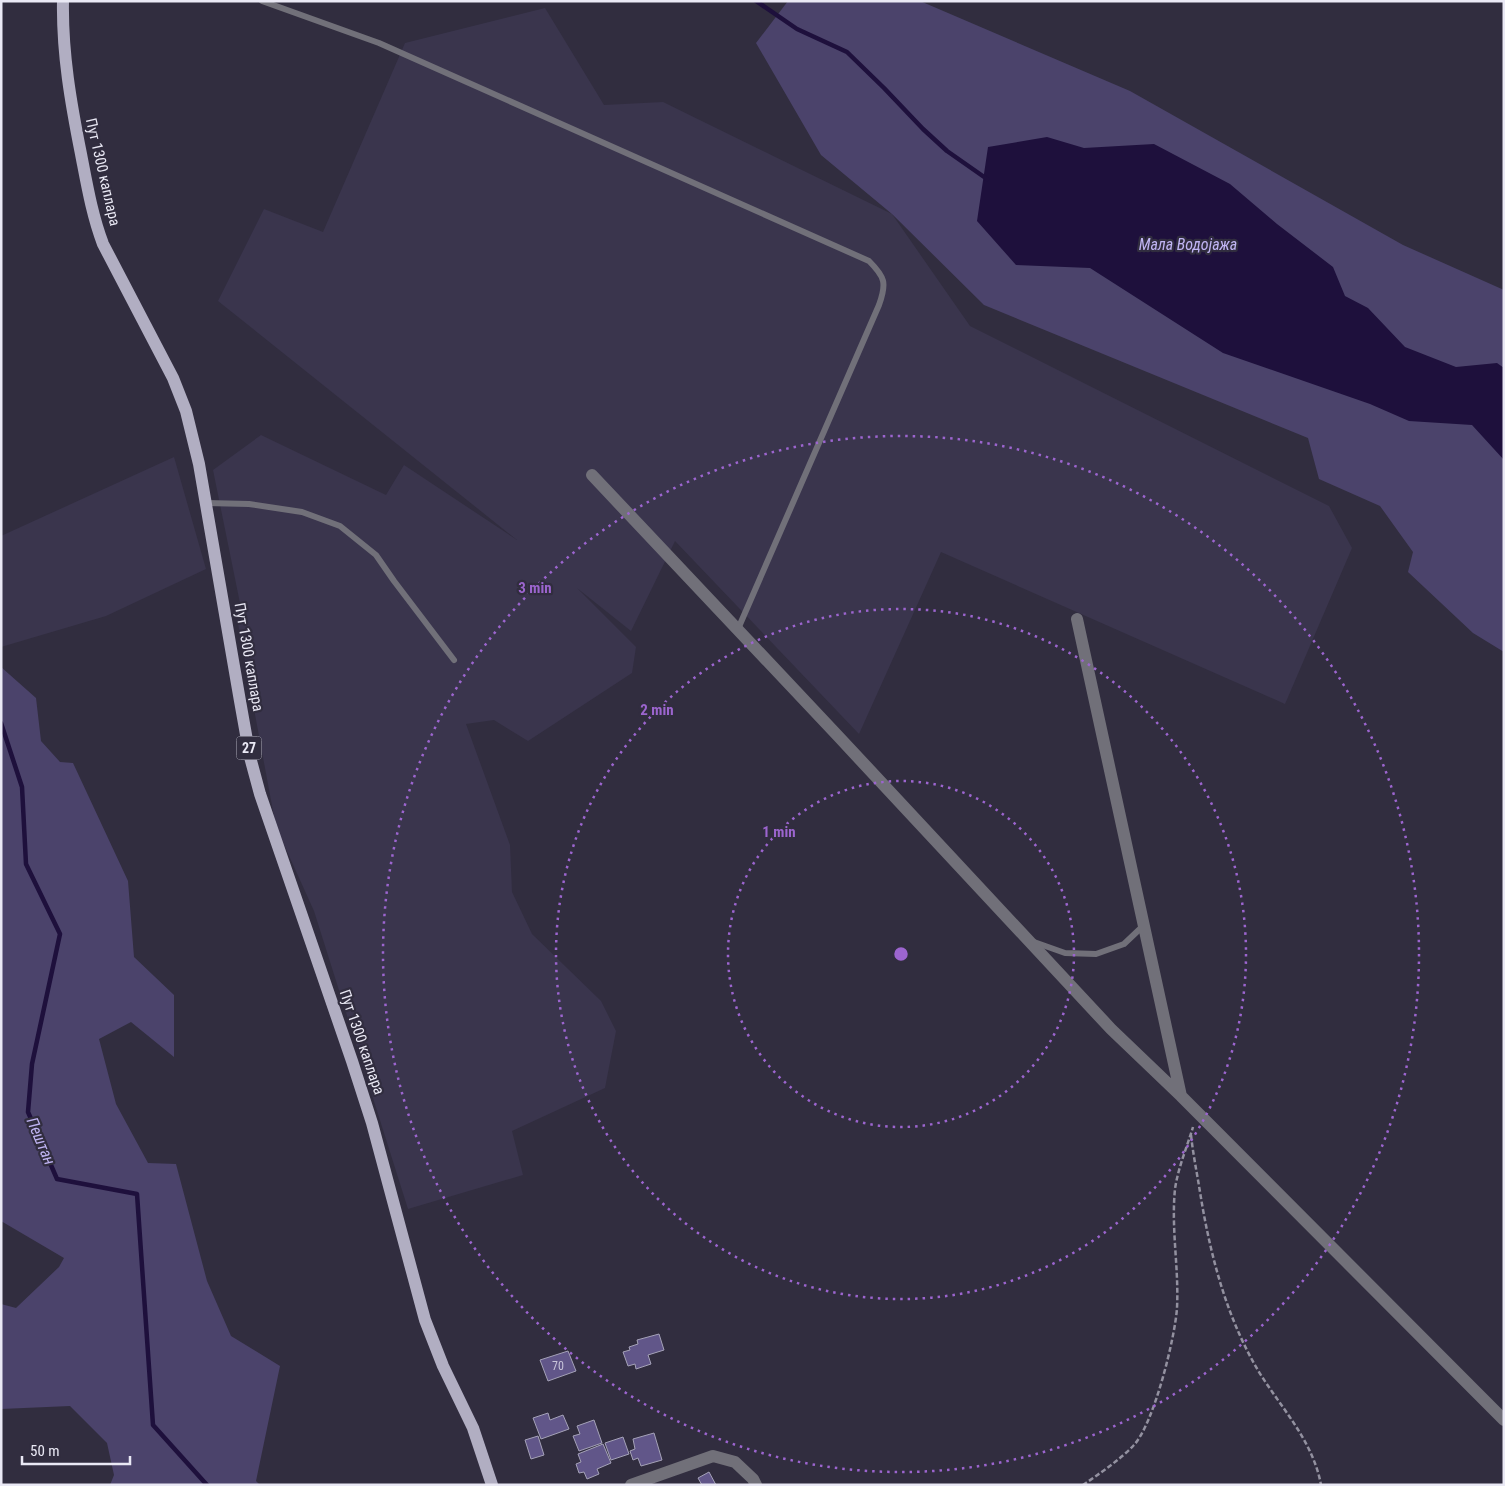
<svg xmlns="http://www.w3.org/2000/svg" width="1505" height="1486" font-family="'Roboto Condensed',sans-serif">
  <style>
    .built { fill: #3a354d }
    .green { fill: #4b436b }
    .water { fill: #1e103c }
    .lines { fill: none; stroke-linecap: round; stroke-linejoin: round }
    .stream { stroke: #1e103c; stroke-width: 4.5 }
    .building { fill: #615689; stroke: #a5a2b8 }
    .path { stroke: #9391a0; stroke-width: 2.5; stroke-dasharray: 5 2.5; stroke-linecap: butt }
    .service { stroke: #717079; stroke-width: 6 }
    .minor { stroke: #717079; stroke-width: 12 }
    .primary { stroke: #b1aec2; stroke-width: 12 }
    .ring { fill: none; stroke: #9c65cf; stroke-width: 2.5; stroke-dasharray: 2.5 5 }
    .labels { text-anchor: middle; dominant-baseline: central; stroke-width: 4.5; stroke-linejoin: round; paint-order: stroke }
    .number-label { font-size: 12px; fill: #c8c4da }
    .shield { fill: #312d3f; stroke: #b2b1be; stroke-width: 1 }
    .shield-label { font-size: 14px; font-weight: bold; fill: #eae9f5 }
    .street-label { font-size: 15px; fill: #eae9f5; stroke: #312d3f }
    .water-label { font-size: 16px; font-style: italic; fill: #c0b4f3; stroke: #312d3f }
    .centre { fill: #9c65cf; stroke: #312d3f; stroke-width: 2.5 }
    .ring-label { font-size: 15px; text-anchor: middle; font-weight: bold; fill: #9c65cf; stroke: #312d3f; stroke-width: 4.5; stroke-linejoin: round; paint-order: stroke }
  </style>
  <rect width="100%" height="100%" fill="#312d3f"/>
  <!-- built -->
  <path class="built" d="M545 8 604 105 663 102 892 214 970 326 1329 506 1352 548 1285 704 941 552 859 734 675 541 631 631 577 588 636 647 632 673 528 741 494 720 466 724 510 845 512 892 532 934 601 1001 616 1031 605 1088 512 1131 523 1175 408 1209 314 911 276 827 237 618 246 619 243 618 213 470 261 435 386 495 404 465 517 540 218 301 264 209 323 232 405 43Z
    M174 457 206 569 106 616 1 647V536Z"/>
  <!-- green -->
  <path class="green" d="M788 1H920L1130 91 1403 245 1504 290V652L1473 633 1408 572 1413 552 1380 506 1319 479 1308 438 984 305 892 214 821 155 756 43Z
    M1 667 36 698 41 741 60 762 73 763 128 881 134 957 174 995V1057L131 1022 99 1039 116 1104 148 1163 176 1164 207 1281 231 1336 280 1366 256 1481 260 1485H110L114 1475 107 1443 70 1406 1 1409V1304L16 1308 59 1267 64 1258 1 1221Z"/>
  <!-- water -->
  <path class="water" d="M1047 137 1084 148 1154 144 1230 184 1277 224 1333 267 1345 296 1368 308 1405 347 1456 367 1497 363 1504 368V460L1472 425 1409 421 1370 404 1223 353 1090 268 1016 265 977 221 988 147Z"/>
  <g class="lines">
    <!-- stream -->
    <path class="stream" d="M756 1 797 29 847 52 884 88 923 129 947 151 987 179
      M1 723 22 787 26 864 60 934 32 1064 28 1112 57 1179 137 1194 153 1425 207 1485"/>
  </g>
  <!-- building -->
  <path class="building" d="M659 1334 664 1350 648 1355 651 1364 636 1369 635 1364 628 1366 623 1352 630 1350 629 1347 638 1344 637 1340Z
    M568 1351 576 1371 548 1381 540 1360Z
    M548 1413 550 1420 563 1415 569 1429 541 1439 533 1418Z
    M594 1420 602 1443 579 1451 573 1436 580 1434 577 1426Z
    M654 1433 662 1460 641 1466 638 1458 633 1460 630 1451 635 1449 633 1439Z
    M538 1436 544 1455 531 1459 525 1440Z
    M623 1437 629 1454 611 1460 605 1443Z
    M603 1444 611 1463 597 1469 599 1474 587 1479 584 1472 579 1473 576 1464 581 1462 578 1454Z
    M709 1472 716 1485H702L698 1478Z"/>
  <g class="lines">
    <!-- path -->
    <path class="path" d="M1191 1135C1193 1154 1197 1173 1200 1192 1210 1254 1226 1317 1259 1372 1282 1409 1313 1441 1321 1485
      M1083 1485C1099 1474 1121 1459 1134 1445 1154 1423 1175 1338 1177 1308 1179 1268 1171 1229 1175 1189 1178 1168 1187 1147 1193 1127"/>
    <!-- service -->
    <path class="service" d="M262 1 379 43 869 261C885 277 887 283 879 305L738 629
      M206 503 249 504 302 512 340 526 376 555 394 581 454 660
      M1034 942 1065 953 1096 954 1124 944 1143 926"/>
    <!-- minor -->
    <path class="minor" d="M592 475 838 736 1111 1029 1181 1096 1504 1420
      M1077 619 1181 1096
      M631 1485 713 1456 735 1462 753 1479 756 1485"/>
    <!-- primary -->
    <path class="primary" d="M63 1C62 53 71 104 81 154 87 185 92 215 103 244L173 378 186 411 199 464 240 701 250 757 260 794 352 1061 372 1123 425 1320 443 1366 473 1428 492 1485"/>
  </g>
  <!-- distance rings -->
  <g class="ring">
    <circle cx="901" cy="954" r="173"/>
    <circle cx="901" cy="954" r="345"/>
    <circle cx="901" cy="954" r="518"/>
  </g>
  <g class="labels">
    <!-- number labels -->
    <g class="number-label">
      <text x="558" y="1366">70</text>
    </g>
    <!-- shield labels -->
    <rect class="shield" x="236.5" y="736.5" width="25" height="23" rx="4"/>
    <g class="shield-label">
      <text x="249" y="748">27</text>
    </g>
    <!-- street labels -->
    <g class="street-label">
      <text transform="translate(103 172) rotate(77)">Пут 1300 каплара</text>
      <text transform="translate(249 657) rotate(80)">Пут 1300 каплара</text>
      <text transform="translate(362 1042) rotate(71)">Пут 1300 каплара</text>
    </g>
    <!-- water labels -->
    <g class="water-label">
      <text x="1188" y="244">Мала Водојажа</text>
      <text transform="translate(41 1141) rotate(67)">Пештан</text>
    </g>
  </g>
  <circle cx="901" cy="954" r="8" class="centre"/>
  <g class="ring-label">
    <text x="535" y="593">3 min</text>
    <text x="657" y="715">2 min</text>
    <text x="779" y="837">1 min</text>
  </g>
  <!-- border -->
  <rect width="1505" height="1486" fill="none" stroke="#eae9f5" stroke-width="5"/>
  <!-- scale -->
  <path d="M22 1456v8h108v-8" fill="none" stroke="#eae9f5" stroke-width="2.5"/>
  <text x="30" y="1456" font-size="15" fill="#eae9f5" stroke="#312d3f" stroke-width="4" paint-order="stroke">50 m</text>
</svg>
